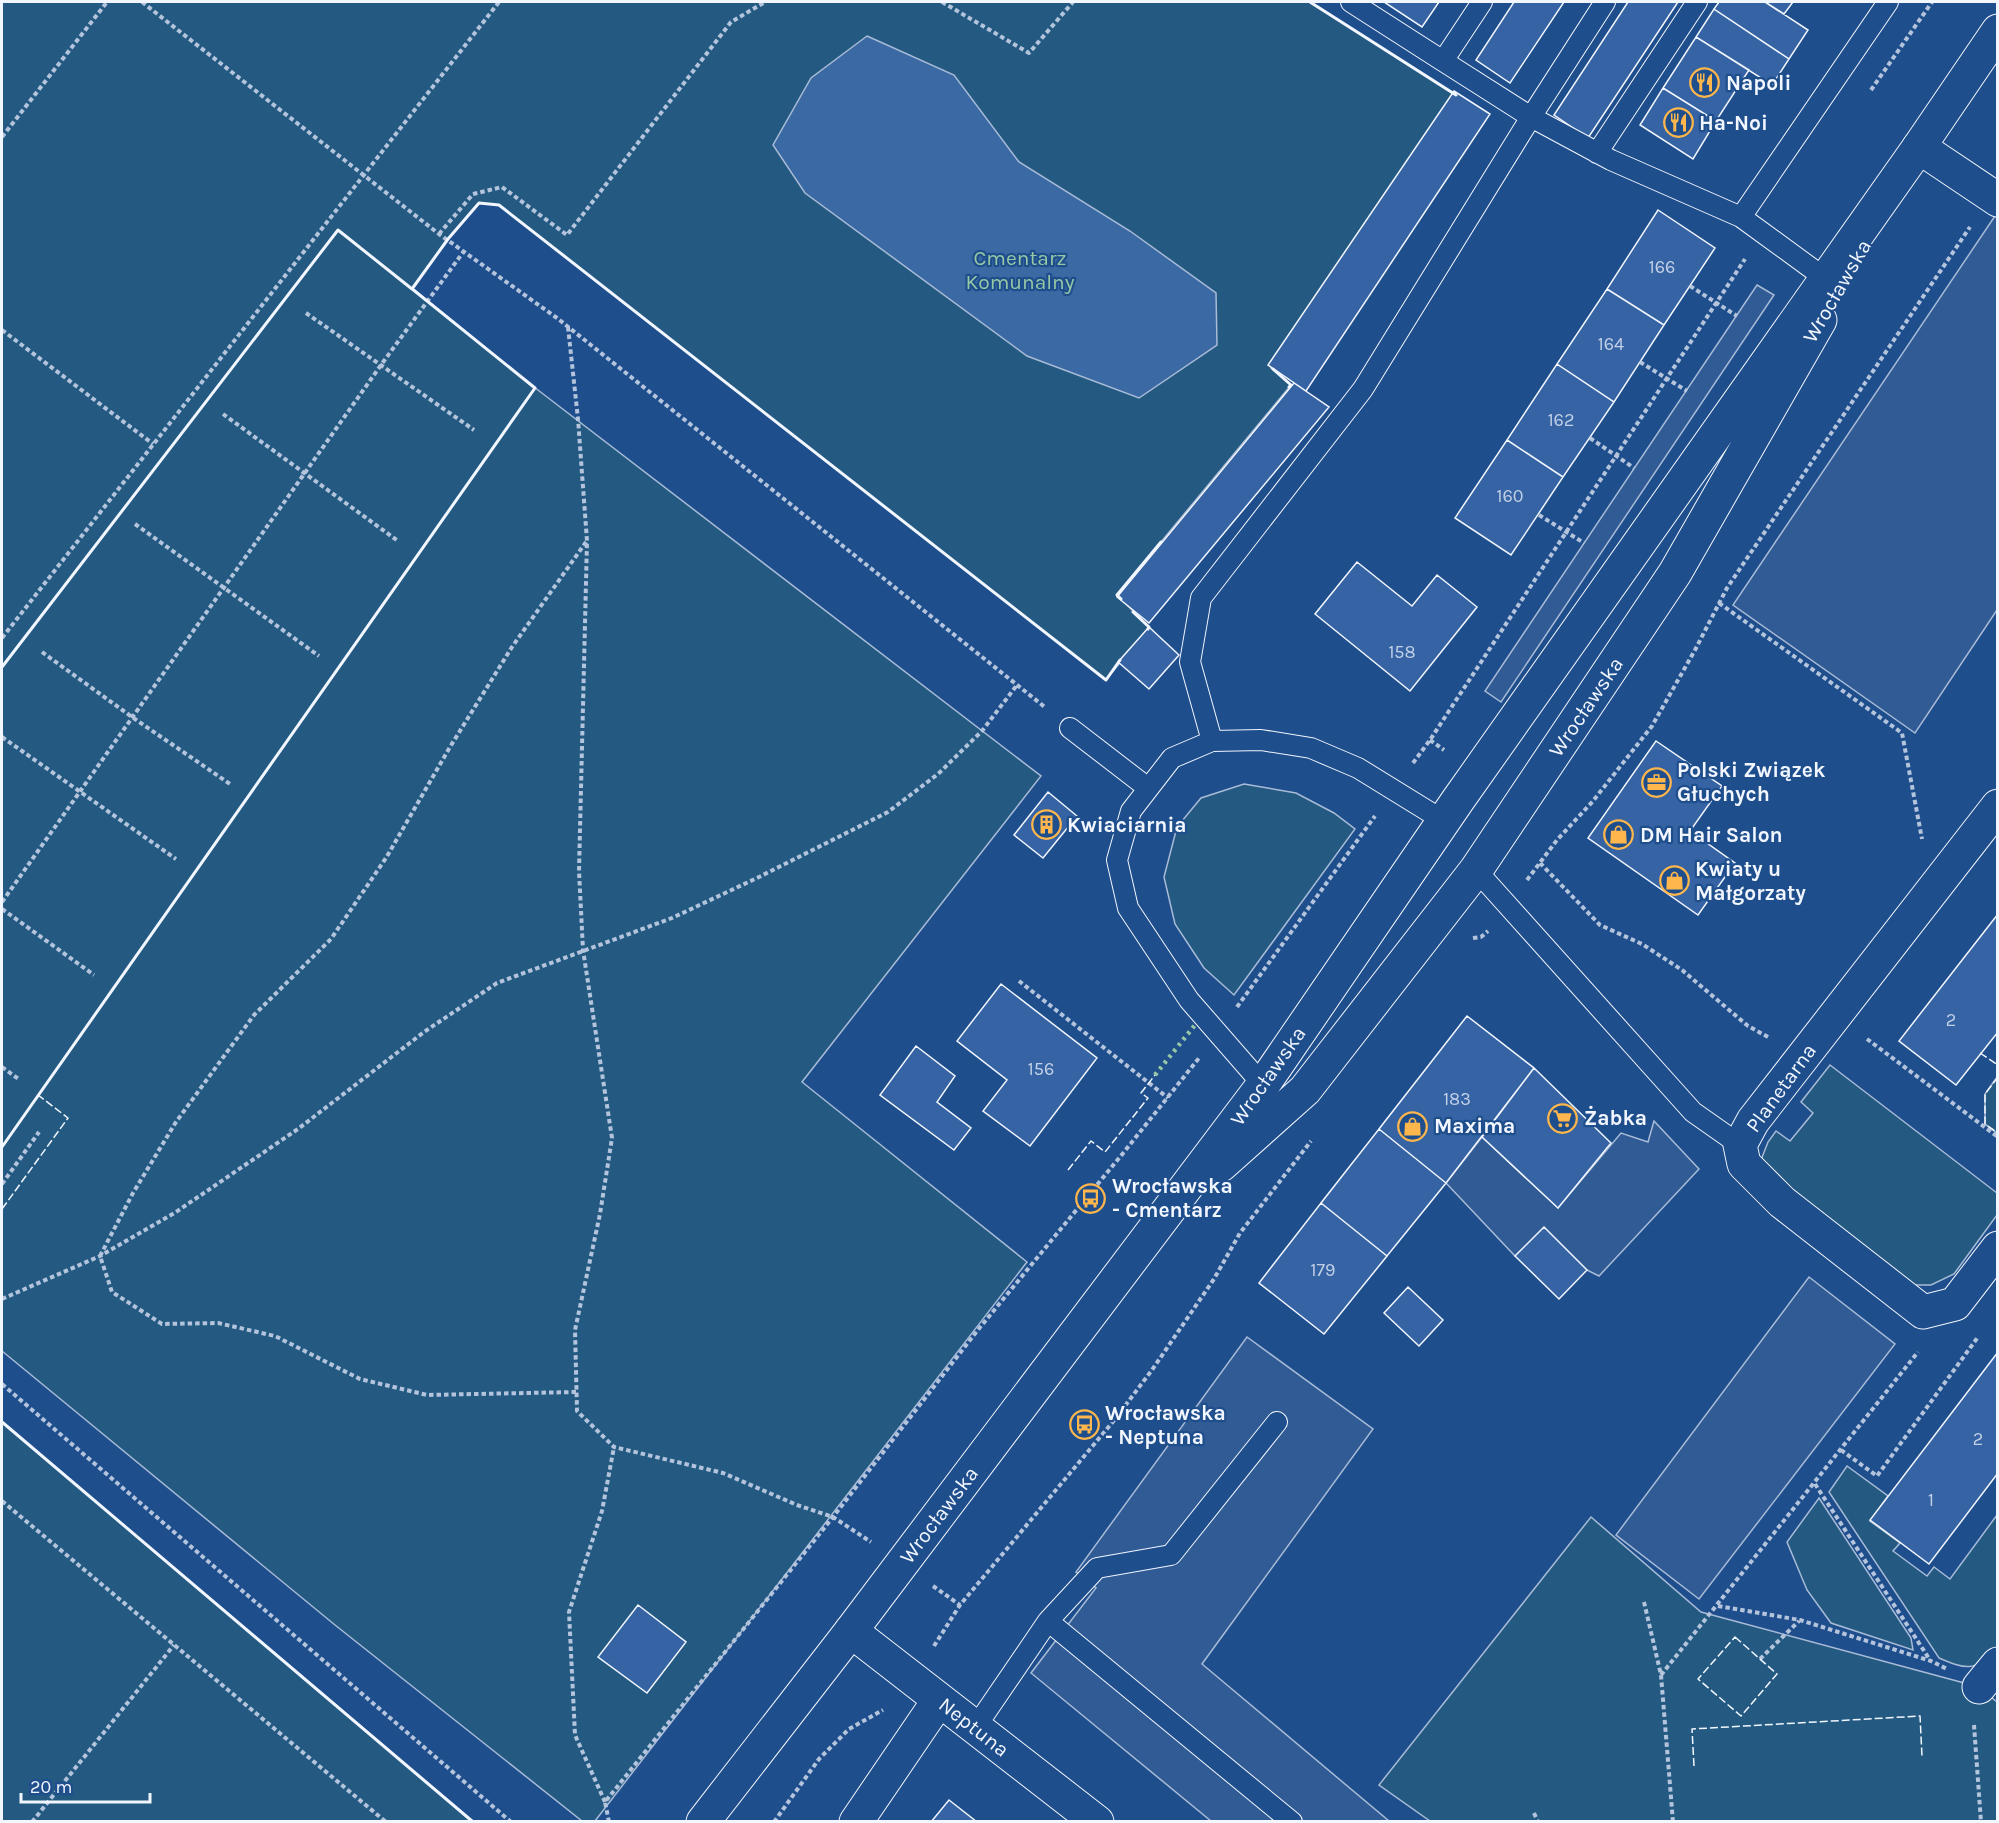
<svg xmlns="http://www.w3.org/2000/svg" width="1999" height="1823" font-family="Karla,sans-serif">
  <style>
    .green { fill: #245a82; stroke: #a8bbd7; stroke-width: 1.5 }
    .parking { fill: #305b95; stroke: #a8bbd7; stroke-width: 1.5 }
    .water { fill: #3b69a3; stroke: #a8bbd7; stroke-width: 1.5 }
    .building { fill: #3563a3; stroke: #f2f6ff; stroke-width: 1.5 }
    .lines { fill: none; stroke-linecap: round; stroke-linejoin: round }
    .lane-casing { stroke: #f2f6ff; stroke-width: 22 }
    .street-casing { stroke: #f2f6ff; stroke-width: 35 }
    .primary-casing { stroke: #f2f6ff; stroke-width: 35 }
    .path { stroke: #b3c4dc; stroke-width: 4; stroke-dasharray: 4.5 3; stroke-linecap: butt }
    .lane { stroke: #1f4e8c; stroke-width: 20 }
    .street { stroke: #1f4e8c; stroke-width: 33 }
    .primary { stroke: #1f4e8c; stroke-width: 33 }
    .hedge { stroke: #97c8a6; stroke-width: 4.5; stroke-dasharray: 3 4.5; stroke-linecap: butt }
    .fence { stroke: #f2f6ff; stroke-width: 1.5; stroke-dasharray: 8 3; stroke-linecap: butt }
    .wall { stroke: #f2f6ff; stroke-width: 3 }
    .labels { text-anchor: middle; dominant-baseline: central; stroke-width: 4.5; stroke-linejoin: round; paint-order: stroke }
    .number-label { font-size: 18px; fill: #c3d1e8 }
    .poi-label { font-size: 21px; font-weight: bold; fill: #f2f6ff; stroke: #1f4e8c; text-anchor: start }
    .park-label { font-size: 21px; fill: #97c8a6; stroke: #1f4e8c }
    .street-label { font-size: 21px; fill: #f2f6ff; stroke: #1f4e8c }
  </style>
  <rect width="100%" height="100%" fill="#1f4e8c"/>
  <!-- green -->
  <path class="green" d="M2 2H1310L1457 96 1271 368 1291 385 1117 595 1149 627 1106 680 499 205 479 203 448 239 412 288 534 387 1041 776 802 1082 1027 1262 595 1821H582L335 1625 2 1351Z
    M1244 784 1296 793 1334 813 1355 829 1234 995 1204 968 1175 924 1164 877 1177 827 1201 798Z
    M1830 1065 1997 1193V1215L1954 1274 1931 1285H1912L1769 1177 1761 1160 1768 1142 1776 1131 1790 1141 1813 1113 1801 1102Z
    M1997 1077V1133L1985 1124V1094Z
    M2 1422 473 1821H2Z
    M1847 1466 1888 1496 1870 1521 1900 1543 1893 1551 1927 1576 1934 1567 1950 1579 1997 1515 1998 1651C1973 1671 1967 1670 1939 1658L1829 1492Z
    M1819 1498 1911 1638 1913 1650 1831 1623 1807 1590 1787 1542Z
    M1591 1517 1701 1612 1979 1687 1997 1702V1821H1430L1379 1785Z"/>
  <!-- parking -->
  <path class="parking" d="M1997 213V610L1915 733 1733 605Z
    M1757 285 1774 295 1501 702 1485 691Z
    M1654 1121 1699 1169 1599 1276 1587 1270 1515 1256 1446 1183 1482 1137 1558 1208 1621 1133 1648 1142Z
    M1809 1277 1895 1344 1699 1599 1616 1535Z
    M1247 1337 1373 1429 1202 1664 1389 1821H1211L1031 1673 1096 1588 1076 1572Z"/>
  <!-- water -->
  <path class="water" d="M867 36 954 75 1019 162 1130 231 1216 293 1217 345 1139 398 1027 356 805 193 773 145 811 78Z"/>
  <!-- building -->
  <path class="building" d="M1384 2H1439L1422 27Z
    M1514 2H1564L1510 83 1476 60Z
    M1628 2H1678L1588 138 1554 115Z
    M1719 2H1765L1808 30 1789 59 1714 9Z
    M1765 2H1793L1784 14Z
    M1714 9 1789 59 1772 85 1696 37Z
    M1696 37 1749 70 1716 121 1663 88Z
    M1663 88 1716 121 1693 159 1640 125Z
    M1454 91 1490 114 1306 391 1268 365Z
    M1658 210 1715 248 1664 325 1607 289Z
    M1607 289 1664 325 1614 402 1557 364Z
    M1557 364 1614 402 1563 477 1507 440Z
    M1294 383 1329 407 1149 623 1117 597Z
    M1507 440 1563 477 1511 555 1455 518Z
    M1357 562 1412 606 1437 575 1477 607 1410 691 1315 614Z
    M1149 627 1179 655 1149 689 1118 662Z
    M1656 741 1722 786 1690 831 1735 863 1698 915 1588 838Z
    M1048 792 1077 816 1043 858 1014 835Z
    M1998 914V1032L1956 1085 1899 1041Z
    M1001 984 1097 1058 1030 1146 983 1111 1007 1080 957 1041Z
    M1467 1016 1534 1068 1446 1183 1379 1129Z
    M916 1046 955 1076 937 1102 971 1128 954 1150 880 1095Z
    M1534 1068 1611 1143 1558 1208 1482 1137Z
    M1379 1129 1446 1183 1387 1256 1321 1203Z
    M1321 1203 1387 1256 1324 1334 1259 1283Z
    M1544 1227 1587 1270 1559 1299 1515 1256Z
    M1408 1287 1443 1320 1419 1346 1384 1313Z
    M1998 1352V1473L1929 1564 1870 1520Z
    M638 1605 686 1642 647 1693 598 1657Z
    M949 1800 977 1822H931Z"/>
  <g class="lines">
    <defs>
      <path id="lane" d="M1351 2 1443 61
        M1482 2 1443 61 1531 117 1611 160 1741 217
        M1597 153 1697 2
        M1826 279 1741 217 1888 2
        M1070 728 1148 788
        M1212 741 1190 662 1201 598 1363 389 1531 117 1605 2
        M1476 870 1693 1112 1740 1145
        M1263 1085 1189 1000 1128 908 1117 860 1131 811 1172 758 1212 741 1261 740 1311 748 1358 768 1444 821
        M1048 1621 1097 1568 1171 1555 1277 1422
        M975 1728 1048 1621 1292 1822"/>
      <path id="street" d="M1919 147 1998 200
        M1998 806 1753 1121 1740 1145 1744 1164 1782 1202 1923 1312 1955 1304 1998 1248
        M851 1631 1097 1822
        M1979 1687 1998 1664
        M856 1822 939 1700"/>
      <path id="primary" d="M1221 1165 1305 1090 1476 870 1675 573 1820 320
        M703 1822 851 1631 1263 1085 1458 800 1919 147 1998 31"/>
    </defs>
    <!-- lane casing -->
    <use href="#lane" class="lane-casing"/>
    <!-- street casing -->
    <use href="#street" class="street-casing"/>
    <!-- primary casing -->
    <use href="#primary" class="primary-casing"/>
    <!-- path -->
    <path class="path" d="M142 2 439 234 557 318 1046 708
      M942 2 1029 53 1073 2
      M1871 90 1932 2
      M2 137 107 2
      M439 234 473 194 502 187 567 235 731 22 765 2
      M1690 286 1737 316
      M306 313 474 430
      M568 327 578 419 587 541 579 871 583 950 612 1138 600 1214 575 1330 577 1411 614 1447 723 1473 797 1505 833 1517 871 1542
      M2 330 153 444
      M1640 362 1687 391
      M223 414 398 541
      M1590 438 1634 468
      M1539 515 1584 543
      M135 524 319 656
      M1719 603 1902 733 1922 839
      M2 638 499 2
      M42 652 132 717 230 784
      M2 737 176 859
      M1430 740 1444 750
      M1413 763 1430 740 1745 259
      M1540 863 1600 925 1642 944 1682 970 1748 1026 1768 1037
      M1527 880 1557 840 1593 801 1652 726 1695 650 1727 588 1970 227
      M2 902 381 365 464 251
      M2 909 94 975
      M1473 938 1481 937 1488 931
      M1019 981 1168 1098
      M1237 1007 1375 816
      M1867 1039 1998 1137
      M2 1067 20 1080
      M2 1184 39 1132
      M2 1299 100 1256 176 1212 298 1129 424 1032 497 983 672 918 757 878 888 812 938 774 982 731 1017 685
      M2 1384 511 1822
      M576 1392 427 1395 360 1379 275 1336 218 1323 162 1324 112 1292 100 1256 133 1193 176 1122 254 1015 331 939 386 858 450 747 512 647 586 542
      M1841 1450 1877 1476 1978 1337
      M1815 1484 1930 1660
      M2 1501 386 1822
      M933 1586 960 1605
      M1644 1602 1661 1675 1673 1822
      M1718 1606 1800 1620 1931 1661 1947 1669
      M934 1646 960 1605 1116 1418 1152 1370 1214 1279 1240 1233 1311 1141
      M1760 1659 1799 1621
      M1661 1675 1918 1352
      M1974 1725 1981 1822
      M605 1802 575 1735 569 1612 602 1511 614 1447
      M1534 1813 1538 1822
      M32 1822 174 1645
      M609 1822 605 1802 833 1517 977 1331 1124 1152 1199 1058
      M774 1822 819 1759 849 1729 883 1710"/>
    <!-- lane -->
    <use href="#lane" class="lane"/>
    <!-- street -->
    <use href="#street" class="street"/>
    <!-- primary -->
    <use href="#primary" class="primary"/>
    <!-- hedge -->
    <path class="hedge" d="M1155 1075 1195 1025"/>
    <!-- fence -->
    <path class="fence" d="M1980 1053 1998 1065
      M1998 1077 1985 1094V1124L1998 1133
      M1068 1170 1091 1141 1105 1152 1148 1098 1141 1093 1155 1075
      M2 1209 68 1118 38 1095
      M1735 1637 1777 1674 1741 1716 1698 1679Z
      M1694 1766 1692 1729 1920 1716 1922 1756"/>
    <!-- wall -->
    <path class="wall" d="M1310 2 1456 95
      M1273 369 1291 385 1289 387
      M1121 599 1117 595 1161 542
      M1133 612 1149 627 1148 629
      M2 667 338 230 412 289 448 239 479 203 499 205 1106 680 1120 660
      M2 1147 535 388 411 288
      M2 1422 473 1822"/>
  </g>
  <!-- icons -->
  <defs>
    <symbol id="restaurant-ring" viewBox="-11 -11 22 22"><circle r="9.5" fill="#1f4e8c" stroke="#ffb74d" stroke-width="1.5"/><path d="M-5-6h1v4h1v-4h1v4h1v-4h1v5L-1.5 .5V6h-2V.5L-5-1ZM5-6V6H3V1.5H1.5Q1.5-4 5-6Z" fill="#ffb74d"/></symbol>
    <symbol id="office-ring" viewBox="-11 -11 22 22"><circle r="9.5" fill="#1f4e8c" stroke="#ffb74d" stroke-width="1.5"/><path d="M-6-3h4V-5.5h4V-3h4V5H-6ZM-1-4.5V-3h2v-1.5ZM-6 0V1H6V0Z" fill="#ffb74d"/></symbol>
    <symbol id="building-ring" viewBox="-11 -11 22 22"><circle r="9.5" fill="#1f4e8c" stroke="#ffb74d" stroke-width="1.5"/><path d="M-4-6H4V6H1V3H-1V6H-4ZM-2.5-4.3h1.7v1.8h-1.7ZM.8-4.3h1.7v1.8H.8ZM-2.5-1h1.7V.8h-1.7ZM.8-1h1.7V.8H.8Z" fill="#ffb74d"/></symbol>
    <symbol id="shop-ring" viewBox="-11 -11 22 22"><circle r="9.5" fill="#1f4e8c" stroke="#ffb74d" stroke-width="1.5"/><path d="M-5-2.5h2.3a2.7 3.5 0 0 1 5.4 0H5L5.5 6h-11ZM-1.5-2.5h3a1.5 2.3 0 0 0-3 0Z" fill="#ffb74d"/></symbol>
    <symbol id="supermarket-ring" viewBox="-11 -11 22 22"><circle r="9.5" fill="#1f4e8c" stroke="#ffb74d" stroke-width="1.5"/><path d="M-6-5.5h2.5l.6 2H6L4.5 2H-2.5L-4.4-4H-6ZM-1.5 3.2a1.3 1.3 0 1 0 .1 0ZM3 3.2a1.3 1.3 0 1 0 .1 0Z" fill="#ffb74d"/></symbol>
    <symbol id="bus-ring" viewBox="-11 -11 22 22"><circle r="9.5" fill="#1f4e8c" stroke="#ffb74d" stroke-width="1.5"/><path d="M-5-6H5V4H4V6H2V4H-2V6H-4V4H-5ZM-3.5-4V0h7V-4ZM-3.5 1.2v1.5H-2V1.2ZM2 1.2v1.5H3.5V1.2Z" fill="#ffb74d"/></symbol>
  </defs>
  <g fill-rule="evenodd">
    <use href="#restaurant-ring" x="1688" y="66" width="33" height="33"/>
    <use href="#restaurant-ring" x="1662" y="106" width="33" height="33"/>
    <use href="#office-ring" x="1640" y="766" width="33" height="33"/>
    <use href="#building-ring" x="1030" y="808" width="33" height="33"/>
    <use href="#shop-ring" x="1602" y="818" width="33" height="33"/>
    <use href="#shop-ring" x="1658" y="864" width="33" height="33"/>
    <use href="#supermarket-ring" x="1546" y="1102" width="33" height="33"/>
    <use href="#shop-ring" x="1396" y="1110" width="33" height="33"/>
    <use href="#bus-ring" x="1074" y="1182" width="33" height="33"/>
    <use href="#bus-ring" x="1068" y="1408" width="33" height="33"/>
  </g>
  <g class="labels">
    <!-- number labels -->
    <g class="number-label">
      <text x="1662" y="267">166</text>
      <text x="1611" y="344">164</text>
      <text x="1561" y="420">162</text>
      <text x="1510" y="496">160</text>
      <text x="1402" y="652">158</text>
      <text x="1951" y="1020">2</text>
      <text x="1041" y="1069">156</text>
      <text x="1457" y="1099">183</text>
      <text x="1323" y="1270">179</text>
      <text x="1978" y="1439">2</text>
      <text x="1931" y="1500">1</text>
    </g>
    <!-- poi labels -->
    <g class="poi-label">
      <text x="1726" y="83">Napoli</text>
      <text x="1699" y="123">Ha-Noi</text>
      <text x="1677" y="770">Polski Związek<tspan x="1677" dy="24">Głuchych</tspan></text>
      <text x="1067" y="825">Kwiaciarnia</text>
      <text x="1640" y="835">DM Hair Salon</text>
      <text x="1695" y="869">Kwiaty u<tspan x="1695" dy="24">Małgorzaty</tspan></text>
      <text x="1584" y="1118">Żabka</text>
      <text x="1434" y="1126">Maxima</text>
      <text x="1112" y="1186">Wrocławska<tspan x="1112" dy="24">- Cmentarz</tspan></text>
      <text x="1105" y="1413">Wrocławska<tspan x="1105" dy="24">- Neptuna</tspan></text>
    </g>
    <!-- park labels -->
    <g class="park-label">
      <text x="1020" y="258">Cmentarz<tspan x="1020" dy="24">Komunalny</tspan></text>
    </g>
    <!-- street labels -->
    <g class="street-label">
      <text transform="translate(1837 291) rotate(-60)">Wrocławska</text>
      <text transform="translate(1586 707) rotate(-56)">Wrocławska</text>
      <text transform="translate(1268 1076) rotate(-55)">Wrocławska</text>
      <text transform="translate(1781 1088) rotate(-54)">Planetarna</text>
      <text transform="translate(939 1515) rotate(-53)">Wrocławska</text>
      <text transform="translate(974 1727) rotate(38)">Neptuna</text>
    </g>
  </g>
  <!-- border -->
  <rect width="1999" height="1823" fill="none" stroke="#f2f6ff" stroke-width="6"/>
  <!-- scale -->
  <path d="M21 1793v9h129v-9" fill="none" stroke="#f2f6ff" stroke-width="3"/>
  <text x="30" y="1793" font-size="18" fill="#f2f6ff" stroke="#1f4e8c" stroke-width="4.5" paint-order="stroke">20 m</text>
</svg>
